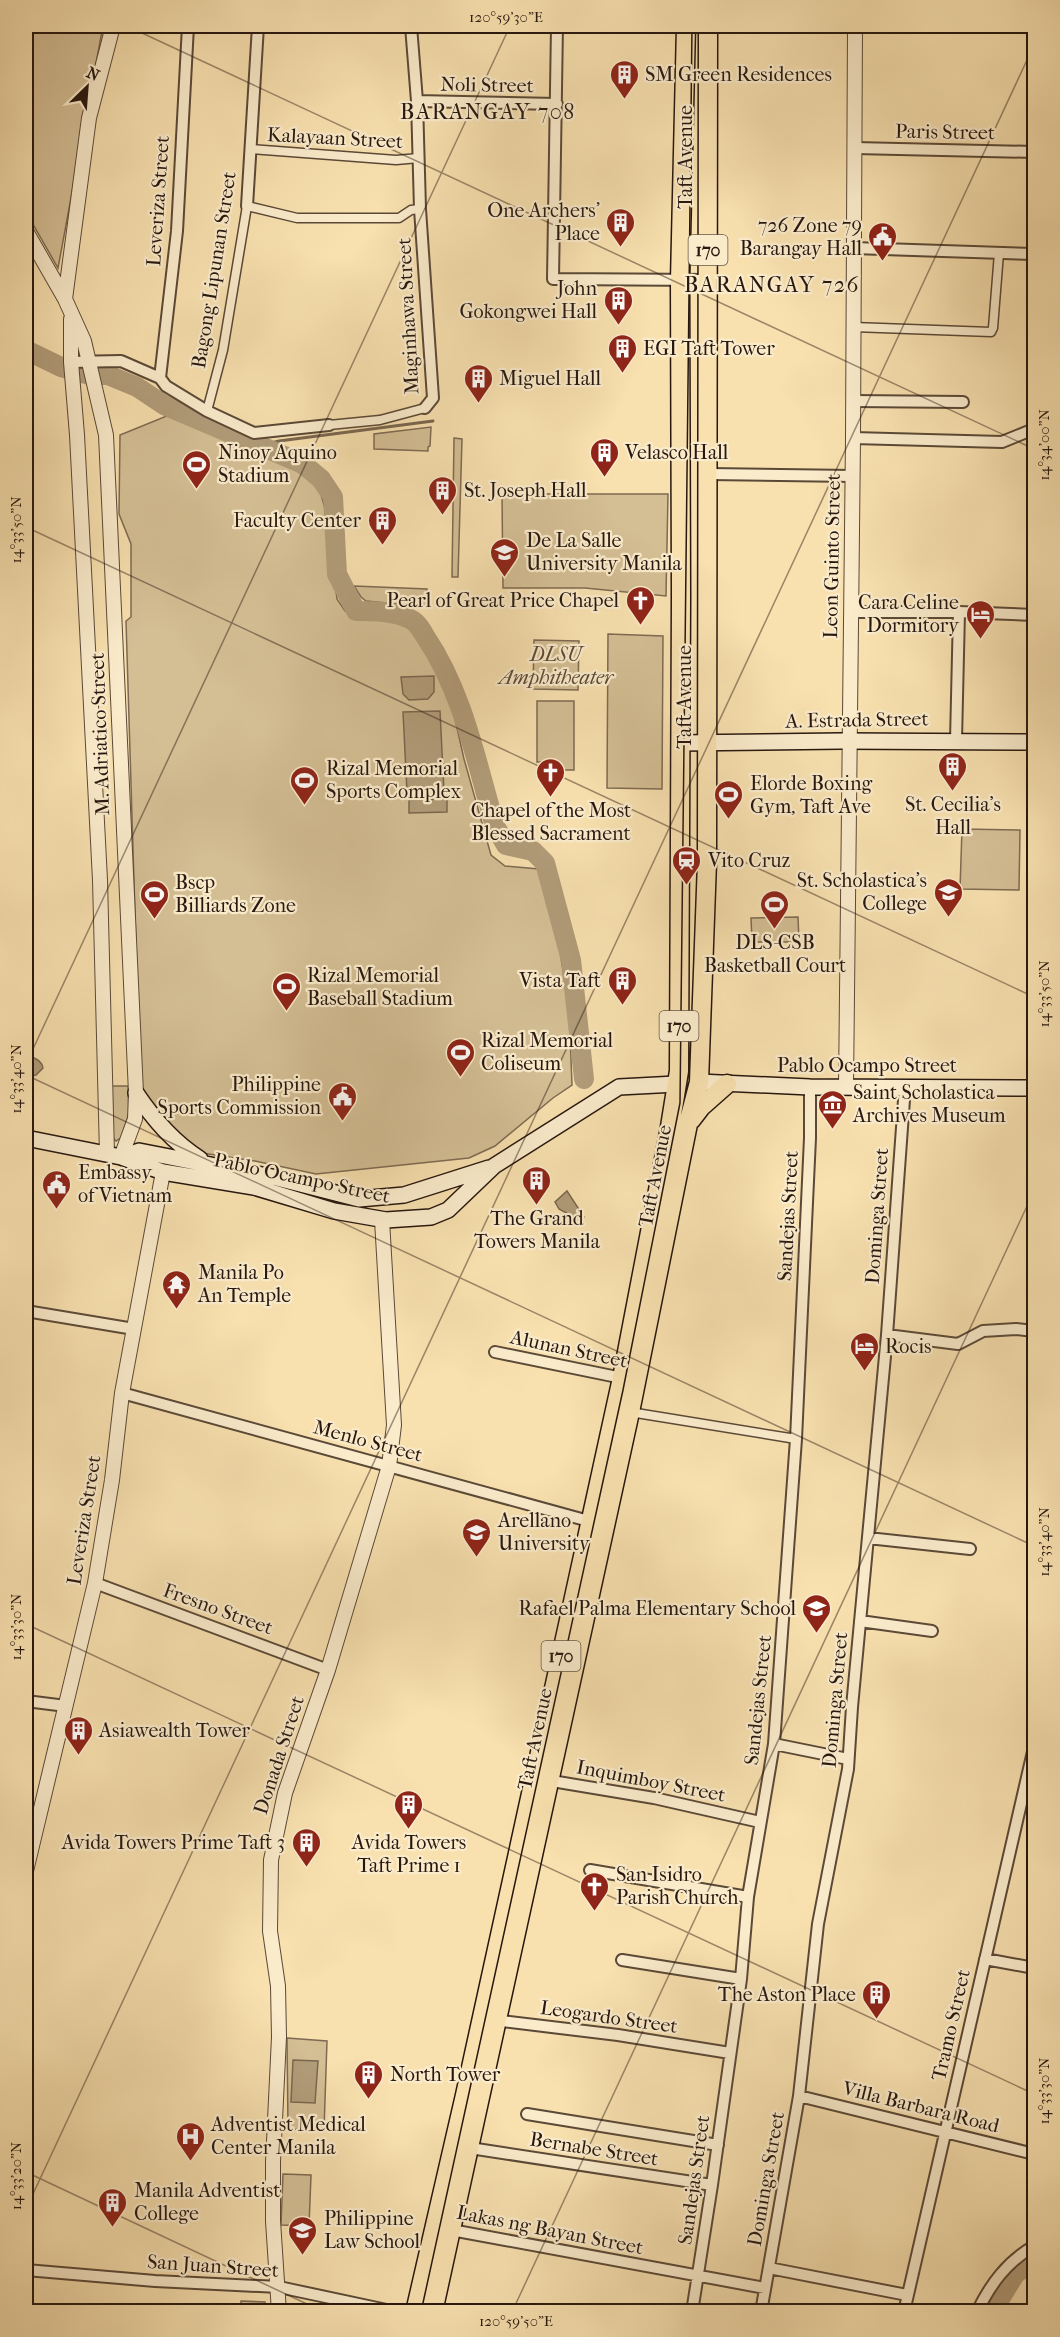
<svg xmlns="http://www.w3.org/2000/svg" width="1060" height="2337" font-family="'IM FELL French Canon',serif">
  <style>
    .green { fill: #d4be94; stroke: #7e6a52; stroke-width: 1.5 }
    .water { fill: #b19c79; stroke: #7a674f; stroke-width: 1.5 }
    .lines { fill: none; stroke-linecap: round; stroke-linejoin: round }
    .stream { stroke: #7a674f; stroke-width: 3 }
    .river { stroke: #b19c79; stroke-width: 20 }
    .pedestrian-casing { stroke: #5b4937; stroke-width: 11 }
    .minor-casing { stroke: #5b4937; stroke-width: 14 }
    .tertiary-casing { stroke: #5b4937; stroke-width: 16 }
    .secondary-casing { stroke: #27170f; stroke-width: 18 }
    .primary-casing { stroke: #27170f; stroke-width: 21 }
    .pedestrian { stroke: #faebcb; stroke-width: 8 }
    .minor { stroke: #faebcb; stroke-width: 10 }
    .tertiary { stroke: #faebcb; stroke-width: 14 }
    .secondary { stroke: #faebcb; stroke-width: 15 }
    .primary { stroke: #f8e0af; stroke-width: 18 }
    .tram { stroke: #27170f; stroke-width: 1.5 }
    .ticks { fill: none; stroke: #27170f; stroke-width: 1.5; stroke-opacity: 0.45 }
    .labels { text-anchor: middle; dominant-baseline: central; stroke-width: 4.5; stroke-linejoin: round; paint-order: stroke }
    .shield { fill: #faebcb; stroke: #665747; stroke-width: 1.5 }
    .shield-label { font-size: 18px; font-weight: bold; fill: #27170f }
    .poi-label { font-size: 20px; fill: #27170f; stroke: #faebcb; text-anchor: start }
    .street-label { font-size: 20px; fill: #27170f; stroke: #faebcb }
    .park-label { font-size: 20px; font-style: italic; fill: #5b4937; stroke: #faebcb }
    .quarter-label { font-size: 22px; letter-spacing: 1.5px; fill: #27170f; stroke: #faebcb }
    .neatline { fill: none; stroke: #27170f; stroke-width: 2 }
    .ticks-label { font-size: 15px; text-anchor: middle; fill: #27170f }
  </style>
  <rect width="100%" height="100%" fill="#f8e0af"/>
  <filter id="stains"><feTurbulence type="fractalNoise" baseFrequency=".00333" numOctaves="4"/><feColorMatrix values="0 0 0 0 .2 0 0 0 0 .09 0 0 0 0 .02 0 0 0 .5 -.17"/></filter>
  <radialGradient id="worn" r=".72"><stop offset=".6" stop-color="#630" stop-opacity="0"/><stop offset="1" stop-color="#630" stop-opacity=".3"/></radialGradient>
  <!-- green -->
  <path class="green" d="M26 26H103L58 268 26 212Z
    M169 415C199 428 301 464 317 487 329 503 334 576 337 599L345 611 355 616 409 619 449 692 464 759 491 855 505 866 539 869 556 927 569 1008 572 1085 553 1098 495 1146 469 1158 316 1174 255 1161 202 1153 182 1139 143 1095 140 1077 126 621 131 617V544L119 514 120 435Z
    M431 427 430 446 428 447V451L374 449V434Z
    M454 438 462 439 458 577H452Z
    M545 494H668L666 596 585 588H503L502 496Z
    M354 586 427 589V607L366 601 361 597Z
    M608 634 663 636 662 789 607 788Z
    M534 640 579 641 578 690 533 689Z
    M537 701H574V770H547L546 762H537Z
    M962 829 1020 830 1019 890 960 889Z
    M798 917 799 942H752L751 918Z
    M112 1086H128L129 1113 121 1138 116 1141 113 1138Z
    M287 2038 327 2041 324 2130 288 2129Z
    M283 2174 311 2175 309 2226 281 2225Z
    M241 2301 265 2302V2311H241Z"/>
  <!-- water -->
  <path class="water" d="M434 676V692L428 699 409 700 403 694 401 677Z
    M440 711 444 791 407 792 403 712Z
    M447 799V812L409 813V800Z
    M30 1056C36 1059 42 1061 43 1068L36 1075 26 1077V1057Z
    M567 1191 584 1217 580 1220 578 1225 574 1224 572 1216 559 1209 555 1202Z
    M293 2060 318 2061 315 2103 291 2102Z"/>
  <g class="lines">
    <!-- stream -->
    <path class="stream" d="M259 446 279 441 433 421"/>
    <!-- river -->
    <path class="river" d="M26 350 61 367 90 375H108L137 387 164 405 303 464 321 479 333 497 337 574 356 611C373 611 394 611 410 619 417 622 421 629 425 636 463 692 476 761 495 826L506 845 533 851 545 863 571 960 584 1079
      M992 2312 1015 2274 1034 2261"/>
    <defs>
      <path id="pedestrian" d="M250 149 396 160 419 158
        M853 327 991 332 993 328 999 253
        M207 411 223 350 247 206 297 218H399L411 210 420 209
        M329 425 380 420 425 408
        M630 1412 796 1439"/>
      <path id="minor" d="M411 26 417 101 420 209 433 398 425 408
        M557 26 553 279 708 280
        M417 101 557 104
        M855 148 1034 152
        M247 206 258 26
        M853 248 1034 254
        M71 362 121 361 160 378 166 386 207 411 254 433 329 425
        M160 378 177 231 188 26
        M853 401 963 402
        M853 438 1002 442 1034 429
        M709 474 853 476
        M852 612H959L1034 615
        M956 740 959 612
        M26 1311 134 1329
        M887 1335 958 1344 983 1331 1016 1329 1034 1331
        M495 1352 627 1379
        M122 1393 596 1523
        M868 1538 970 1549
        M95 1583 328 1670
        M860 1621 932 1631
        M26 1701 66 1706
        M774 1744 848 1759
        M546 1780 654 1798 760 1822
        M590 1870 748 1897
        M985 1959 1034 1968
        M622 1960 741 1979
        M493 2020 618 2035 730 2053
        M799 2096 1034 2154
        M527 2114 718 2145
        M470 2148 712 2185
        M446 2229 765 2288
        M769 2268 907 2295
        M26 2270 155 2281 279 2287 396 2312
        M692 2312 712 2185 741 1979 748 1897 774 1744 796 1439 810 1138V1087
        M761 2312 799 2096 818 1924 848 1769 852 1707 887 1335 905 1086
        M904 2312 1034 1747
        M977 2312C991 2283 1007 2262 1034 2246"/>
      <path id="tertiary" d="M26 231 65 299 84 341 106 435 136 1093 135 1119 121 1157
        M65 299 89 118 113 26
        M71 319V362L77 435 100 880 107 1154
        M846 1087 853 438 855 26
        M26 1871 95 1583 112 1480 122 1393 163 1172
        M279 2312 273 2221V2162L279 2037 278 1986 270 1931 271 1860 285 1793 328 1670 389 1466 394 1425 382 1220"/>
      <path id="secondary" d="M680 743 842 741 1034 742
        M699 1082 810 1087 1034 1088
        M136 1093C154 1120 173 1142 200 1159
        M26 1138 121 1157 163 1172 254 1187 334 1211 386 1220 431 1217 448 1210 494 1166 619 1087 676 1084
        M121 1157 139 1151 277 1178 359 1199 404 1195 489 1168"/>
      <path id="primary" d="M691 1120 701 1107 727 1084
        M415 2312 465 2095 622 1378 669 1133 679 1071 681 596 680 280 686 26
        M433 2312 630 1412 688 1124 699 1082 707 862 708 26"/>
    </defs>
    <!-- pedestrian casing -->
    <use href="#pedestrian" class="pedestrian-casing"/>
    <!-- minor casing -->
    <use href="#minor" class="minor-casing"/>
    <!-- tertiary casing -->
    <use href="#tertiary" class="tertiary-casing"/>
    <!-- secondary casing -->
    <use href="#secondary" class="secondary-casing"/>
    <!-- primary casing -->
    <use href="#primary" class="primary-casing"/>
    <!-- pedestrian -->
    <use href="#pedestrian" class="pedestrian"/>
    <!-- minor -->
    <use href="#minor" class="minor"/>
    <!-- tertiary -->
    <use href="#tertiary" class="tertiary"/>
    <!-- secondary -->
    <use href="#secondary" class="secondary"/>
    <!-- primary -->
    <use href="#primary" class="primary"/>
    <!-- tram -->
    <path class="tram" d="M421 2312 623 1390 680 1103 692 26"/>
  </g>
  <!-- ticks -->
  <path class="ticks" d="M127 26 1034 449M26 527 1034 997M26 1064 510 26M26 1075 1034 1546M26 1624 1034 2094M26 2172 324 2312M26 2209 1034 45M512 2312 1034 1191"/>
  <!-- icons -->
  <defs>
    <symbol id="building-pin" viewBox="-11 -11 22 30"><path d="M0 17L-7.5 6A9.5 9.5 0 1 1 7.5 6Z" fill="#8f2418" stroke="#faebcb"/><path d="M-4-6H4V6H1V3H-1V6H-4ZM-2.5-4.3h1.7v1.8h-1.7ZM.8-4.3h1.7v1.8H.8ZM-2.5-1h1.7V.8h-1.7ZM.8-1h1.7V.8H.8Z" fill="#fff"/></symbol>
    <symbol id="civic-pin" viewBox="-11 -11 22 30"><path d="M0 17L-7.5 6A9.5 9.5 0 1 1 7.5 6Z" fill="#8f2418" stroke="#faebcb"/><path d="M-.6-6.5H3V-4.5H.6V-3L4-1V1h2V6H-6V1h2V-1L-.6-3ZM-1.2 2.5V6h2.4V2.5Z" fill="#fff"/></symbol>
    <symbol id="stadium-pin" viewBox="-11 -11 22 30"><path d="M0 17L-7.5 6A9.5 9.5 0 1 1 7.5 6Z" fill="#8f2418" stroke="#faebcb"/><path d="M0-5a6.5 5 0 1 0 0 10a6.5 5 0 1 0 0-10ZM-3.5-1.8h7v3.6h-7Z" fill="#fff"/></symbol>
    <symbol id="university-pin" viewBox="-11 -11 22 30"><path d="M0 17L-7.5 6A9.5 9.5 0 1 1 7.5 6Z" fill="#8f2418" stroke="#faebcb"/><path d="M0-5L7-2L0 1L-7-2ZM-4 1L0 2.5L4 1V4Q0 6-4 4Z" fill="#fff"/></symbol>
    <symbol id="church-pin" viewBox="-11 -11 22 30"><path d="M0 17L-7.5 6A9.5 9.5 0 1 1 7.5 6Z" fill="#8f2418" stroke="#faebcb"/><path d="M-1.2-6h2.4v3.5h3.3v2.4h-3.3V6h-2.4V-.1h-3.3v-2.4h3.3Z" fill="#fff"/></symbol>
    <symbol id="hotel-pin" viewBox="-11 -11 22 30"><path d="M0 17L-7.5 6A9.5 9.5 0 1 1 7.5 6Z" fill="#8f2418" stroke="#faebcb"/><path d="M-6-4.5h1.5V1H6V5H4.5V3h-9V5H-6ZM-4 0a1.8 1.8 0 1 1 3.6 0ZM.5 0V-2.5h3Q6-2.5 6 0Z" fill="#fff"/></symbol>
    <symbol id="station-pin" viewBox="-11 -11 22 30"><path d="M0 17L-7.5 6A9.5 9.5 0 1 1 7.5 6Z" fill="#8f2418" stroke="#faebcb"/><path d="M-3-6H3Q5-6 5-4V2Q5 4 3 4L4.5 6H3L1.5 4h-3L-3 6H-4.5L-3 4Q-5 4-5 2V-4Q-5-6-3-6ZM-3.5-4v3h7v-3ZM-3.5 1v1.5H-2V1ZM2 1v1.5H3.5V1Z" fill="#fff"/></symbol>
    <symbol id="museum-pin" viewBox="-11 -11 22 30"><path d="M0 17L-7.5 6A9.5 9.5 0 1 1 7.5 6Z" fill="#8f2418" stroke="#faebcb"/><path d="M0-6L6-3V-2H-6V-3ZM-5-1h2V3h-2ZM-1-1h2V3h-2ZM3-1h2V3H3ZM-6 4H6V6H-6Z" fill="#fff"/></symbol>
    <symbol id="temple-pin" viewBox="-11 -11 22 30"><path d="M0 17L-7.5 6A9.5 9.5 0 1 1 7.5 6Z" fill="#8f2418" stroke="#faebcb"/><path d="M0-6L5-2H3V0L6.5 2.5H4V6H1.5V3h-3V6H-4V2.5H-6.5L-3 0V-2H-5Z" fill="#fff"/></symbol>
    <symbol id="school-pin" viewBox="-11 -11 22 30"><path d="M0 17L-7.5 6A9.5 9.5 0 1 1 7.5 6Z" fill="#8f2418" stroke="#faebcb"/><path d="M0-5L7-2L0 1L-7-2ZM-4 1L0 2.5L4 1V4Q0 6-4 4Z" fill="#fff"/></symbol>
    <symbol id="hospital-pin" viewBox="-11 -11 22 30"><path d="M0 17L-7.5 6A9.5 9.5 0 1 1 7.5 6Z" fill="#8f2418" stroke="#faebcb"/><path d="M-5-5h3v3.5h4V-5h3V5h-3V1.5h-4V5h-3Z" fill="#fff"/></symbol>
  </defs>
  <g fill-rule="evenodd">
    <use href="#building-pin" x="608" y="58" width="33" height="45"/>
    <use href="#building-pin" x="604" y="206" width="33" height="45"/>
    <use href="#civic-pin" x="866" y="220" width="33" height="45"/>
    <use href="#building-pin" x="602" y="284" width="33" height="45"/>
    <use href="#building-pin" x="606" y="332" width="33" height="45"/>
    <use href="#building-pin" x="462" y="362" width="33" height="45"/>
    <use href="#building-pin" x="588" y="436" width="33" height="45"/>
    <use href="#stadium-pin" x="180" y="448" width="33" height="45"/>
    <use href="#building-pin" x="426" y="474" width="33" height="45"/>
    <use href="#building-pin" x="366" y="504" width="33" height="45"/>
    <use href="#university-pin" x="488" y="536" width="33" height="45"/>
    <use href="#church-pin" x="624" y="584" width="33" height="45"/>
    <use href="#hotel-pin" x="964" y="598" width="33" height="45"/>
    <use href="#building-pin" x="936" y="750" width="33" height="45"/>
    <use href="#church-pin" x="534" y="756" width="33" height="45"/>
    <use href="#stadium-pin" x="288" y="764" width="33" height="45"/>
    <use href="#stadium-pin" x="712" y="778" width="33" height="45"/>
    <use href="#station-pin" x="670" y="844" width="33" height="45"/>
    <use href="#university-pin" x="932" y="876" width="33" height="45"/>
    <use href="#stadium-pin" x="138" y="878" width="33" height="45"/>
    <use href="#stadium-pin" x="758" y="888" width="33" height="45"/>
    <use href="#building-pin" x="606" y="964" width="33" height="45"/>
    <use href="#stadium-pin" x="270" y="970" width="33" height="45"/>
    <use href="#stadium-pin" x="444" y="1036" width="33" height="45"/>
    <use href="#civic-pin" x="326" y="1080" width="33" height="45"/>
    <use href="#museum-pin" x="816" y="1088" width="33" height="45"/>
    <use href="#building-pin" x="520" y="1164" width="33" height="45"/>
    <use href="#civic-pin" x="40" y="1168" width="33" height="45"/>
    <use href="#temple-pin" x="160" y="1268" width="33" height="45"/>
    <use href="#hotel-pin" x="848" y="1330" width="33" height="45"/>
    <use href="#university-pin" x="460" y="1516" width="33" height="45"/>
    <use href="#school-pin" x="800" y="1592" width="33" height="45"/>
    <use href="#building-pin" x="62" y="1714" width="33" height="45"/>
    <use href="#building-pin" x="392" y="1788" width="33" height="45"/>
    <use href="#building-pin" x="290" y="1826" width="33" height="45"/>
    <use href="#church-pin" x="578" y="1870" width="33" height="45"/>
    <use href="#building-pin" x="860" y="1978" width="33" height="45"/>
    <use href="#building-pin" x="352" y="2058" width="33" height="45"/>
    <use href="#hospital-pin" x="174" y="2120" width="33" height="45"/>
    <use href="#building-pin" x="96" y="2186" width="33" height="45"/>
    <use href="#university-pin" x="286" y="2214" width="33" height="45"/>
  </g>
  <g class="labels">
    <!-- shield labels -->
    <g class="shield">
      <rect x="688.5" y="235" width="39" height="30" rx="4.5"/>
      <rect x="659.5" y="1011" width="39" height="30" rx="4.5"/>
      <rect x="541.5" y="1641" width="39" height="30" rx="4.5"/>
    </g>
    <g class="shield-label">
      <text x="708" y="250">170</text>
      <text x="679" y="1026">170</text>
      <text x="561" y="1656">170</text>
    </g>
    <!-- poi labels -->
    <g class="poi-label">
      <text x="645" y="74">SM Green Residences</text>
      <text x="600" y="210" text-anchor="end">One Archers'<tspan x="600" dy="23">Place</tspan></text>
      <text x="862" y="225" text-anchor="end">726 Zone 79<tspan x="862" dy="23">Barangay Hall</tspan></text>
      <text x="597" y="288" text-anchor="end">John<tspan x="597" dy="23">Gokongwei Hall</tspan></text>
      <text x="643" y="348">EGI Taft Tower</text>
      <text x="499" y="378">Miguel Hall</text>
      <text x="218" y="452">Ninoy Aquino<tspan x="218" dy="23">Stadium</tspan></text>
      <text x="625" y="452">Velasco Hall</text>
      <text x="464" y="490">St. Joseph Hall</text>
      <text x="361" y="520" text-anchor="end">Faculty Center</text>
      <text x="526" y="540">De La Salle<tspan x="526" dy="23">University Manila</tspan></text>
      <text x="619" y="600" text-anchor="end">Pearl of Great Price Chapel</text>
      <text x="959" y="602" text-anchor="end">Cara Celine<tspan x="959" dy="23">Dormitory</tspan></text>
      <text x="326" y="768">Rizal Memorial<tspan x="326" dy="23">Sports Complex</tspan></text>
      <text x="750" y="783">Elorde Boxing<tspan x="750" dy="23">Gym, Taft Ave</tspan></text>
      <text x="953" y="804" text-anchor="middle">St. Cecilia's<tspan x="953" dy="23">Hall</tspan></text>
      <text x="551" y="810" text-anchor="middle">Chapel of the Most<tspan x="551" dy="23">Blessed Sacrament</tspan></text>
      <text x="708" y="860">Vito Cruz</text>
      <text x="927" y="880" text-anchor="end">St. Scholastica's<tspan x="927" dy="23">College</tspan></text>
      <text x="175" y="882">Bscp<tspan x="175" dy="23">Billiards Zone</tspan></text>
      <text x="775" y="942" text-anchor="middle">DLS-CSB<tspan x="775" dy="23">Basketball Court</tspan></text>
      <text x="307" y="975">Rizal Memorial<tspan x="307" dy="23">Baseball Stadium</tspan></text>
      <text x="601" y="980" text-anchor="end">Vista Taft</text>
      <text x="481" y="1040">Rizal Memorial<tspan x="481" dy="23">Coliseum</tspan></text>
      <text x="321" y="1084" text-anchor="end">Philippine<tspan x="321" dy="23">Sports Commission</tspan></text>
      <text x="853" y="1092">Saint Scholastica<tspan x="853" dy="23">Archives Museum</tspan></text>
      <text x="78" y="1172">Embassy<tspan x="78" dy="23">of Vietnam</tspan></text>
      <text x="537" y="1218" text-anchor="middle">The Grand<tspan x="537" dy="23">Towers Manila</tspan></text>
      <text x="198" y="1272">Manila Po<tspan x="198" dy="23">An Temple</tspan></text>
      <text x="885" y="1346">Rocis</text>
      <text x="498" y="1520">Arellano<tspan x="498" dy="23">University</tspan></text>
      <text x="796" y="1608" text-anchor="end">Rafael Palma Elementary School</text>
      <text x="99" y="1730">Asiawealth Tower</text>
      <text x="285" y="1842" text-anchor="end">Avida Towers Prime Taft 3</text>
      <text x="409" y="1842" text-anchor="middle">Avida Towers<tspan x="409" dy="23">Taft Prime 1</tspan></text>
      <text x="616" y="1874">San Isidro<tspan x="616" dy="23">Parish Church</tspan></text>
      <text x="856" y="1994" text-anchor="end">The Aston Place</text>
      <text x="390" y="2074">North Tower</text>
      <text x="211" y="2124">Adventist Medical<tspan x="211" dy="23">Center Manila</tspan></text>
      <text x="134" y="2190">Manila Adventist<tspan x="134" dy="23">College</tspan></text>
      <text x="324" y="2218">Philippine<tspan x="324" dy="23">Law School</tspan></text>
    </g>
    <!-- street labels -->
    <g class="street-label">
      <text transform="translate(487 85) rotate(1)">Noli Street</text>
      <text transform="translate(945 132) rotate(1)">Paris Street</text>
      <text transform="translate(335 138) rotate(3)">Kalayaan Street</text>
      <text transform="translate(685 157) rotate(-90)">Taft Avenue</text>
      <text transform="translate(158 201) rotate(-86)">Leveriza Street</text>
      <text transform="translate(214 270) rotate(-81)">Bagong Lipunan Street</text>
      <text transform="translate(408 316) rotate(-93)">Maginhawa Street</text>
      <text transform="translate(832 556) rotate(-89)">Leon Guinto Street</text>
      <text transform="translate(684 697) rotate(-90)">Taft Avenue</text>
      <text transform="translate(857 720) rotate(-1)">A. Estrada Street</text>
      <text transform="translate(100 734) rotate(-92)">M. Adriatico Street</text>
      <text x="867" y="1065">Pablo Ocampo Street</text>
      <text transform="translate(655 1176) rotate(-79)">Taft Avenue</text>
      <text transform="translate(302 1178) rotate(12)">Pablo Ocampo Street</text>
      <text transform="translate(788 1216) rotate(-87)">Sandejas Street</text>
      <text transform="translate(877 1216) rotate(-86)">Dominga Street</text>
      <text transform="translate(569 1349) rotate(12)">Alunan Street</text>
      <text transform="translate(368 1441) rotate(15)">Menlo Street</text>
      <text transform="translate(84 1520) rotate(-81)">Leveriza Street</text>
      <text transform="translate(218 1609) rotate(20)">Fresno Street</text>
      <text transform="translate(758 1700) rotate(-84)">Sandejas Street</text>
      <text transform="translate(835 1700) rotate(-85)">Dominga Street</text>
      <text transform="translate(535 1739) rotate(-78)">Taft Avenue</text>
      <text transform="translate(279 1755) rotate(-72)">Donada Street</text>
      <text transform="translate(651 1781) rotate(11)">Inquimboy Street</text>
      <text transform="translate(609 2017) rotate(8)">Leogardo Street</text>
      <text transform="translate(951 2025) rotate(-77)">Tramo Street</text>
      <text transform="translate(921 2107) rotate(14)">Villa Barbara Road</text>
      <text transform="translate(594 2149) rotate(9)">Bernabe Street</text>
      <text transform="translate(766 2179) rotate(-80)">Dominga Street</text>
      <text transform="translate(694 2180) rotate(-82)">Sandejas Street</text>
      <text transform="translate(550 2230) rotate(11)">Lakas ng Bayan Street</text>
      <text transform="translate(213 2266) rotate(4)">San Juan Street</text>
    </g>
    <!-- park labels -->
    <g class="park-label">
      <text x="556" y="654">DLSU<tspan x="556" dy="23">Amphitheater</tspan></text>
    </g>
    <!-- quarter labels -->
    <g class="quarter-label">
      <text x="488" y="112">BARANGAY 708</text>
      <text x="772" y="285">BARANGAY 726</text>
    </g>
  </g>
  <!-- margin -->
  <rect width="1060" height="2337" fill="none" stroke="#f8e0af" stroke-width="66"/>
  <!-- north arrow -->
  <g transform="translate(87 87) rotate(25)" stroke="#faebcb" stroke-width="4.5" paint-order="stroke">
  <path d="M0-4.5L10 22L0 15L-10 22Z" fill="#27170f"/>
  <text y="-9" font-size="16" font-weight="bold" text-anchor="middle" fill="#27170f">N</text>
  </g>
  <rect x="33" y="33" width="994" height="2271" class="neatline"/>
  <g class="ticks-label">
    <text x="506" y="22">120°59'30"E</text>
    <text transform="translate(1044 445) rotate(-90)" y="5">14°34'00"N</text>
    <text transform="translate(16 530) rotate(-90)" y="5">14°33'50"N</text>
    <text transform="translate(1044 994) rotate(-90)" y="5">14°33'50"N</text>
    <text transform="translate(16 1079) rotate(-90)" y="5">14°33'40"N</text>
    <text transform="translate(1044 1542) rotate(-90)" y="5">14°33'40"N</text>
    <text transform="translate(16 1627) rotate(-90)" y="5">14°33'30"N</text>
    <text transform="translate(1044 2091) rotate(-90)" y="5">14°33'30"N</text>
    <text transform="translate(16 2176) rotate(-90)" y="5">14°33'20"N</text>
    <text x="516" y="2326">120°59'50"E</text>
  </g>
  <rect width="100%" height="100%" filter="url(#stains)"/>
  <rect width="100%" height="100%" fill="url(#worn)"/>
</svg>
